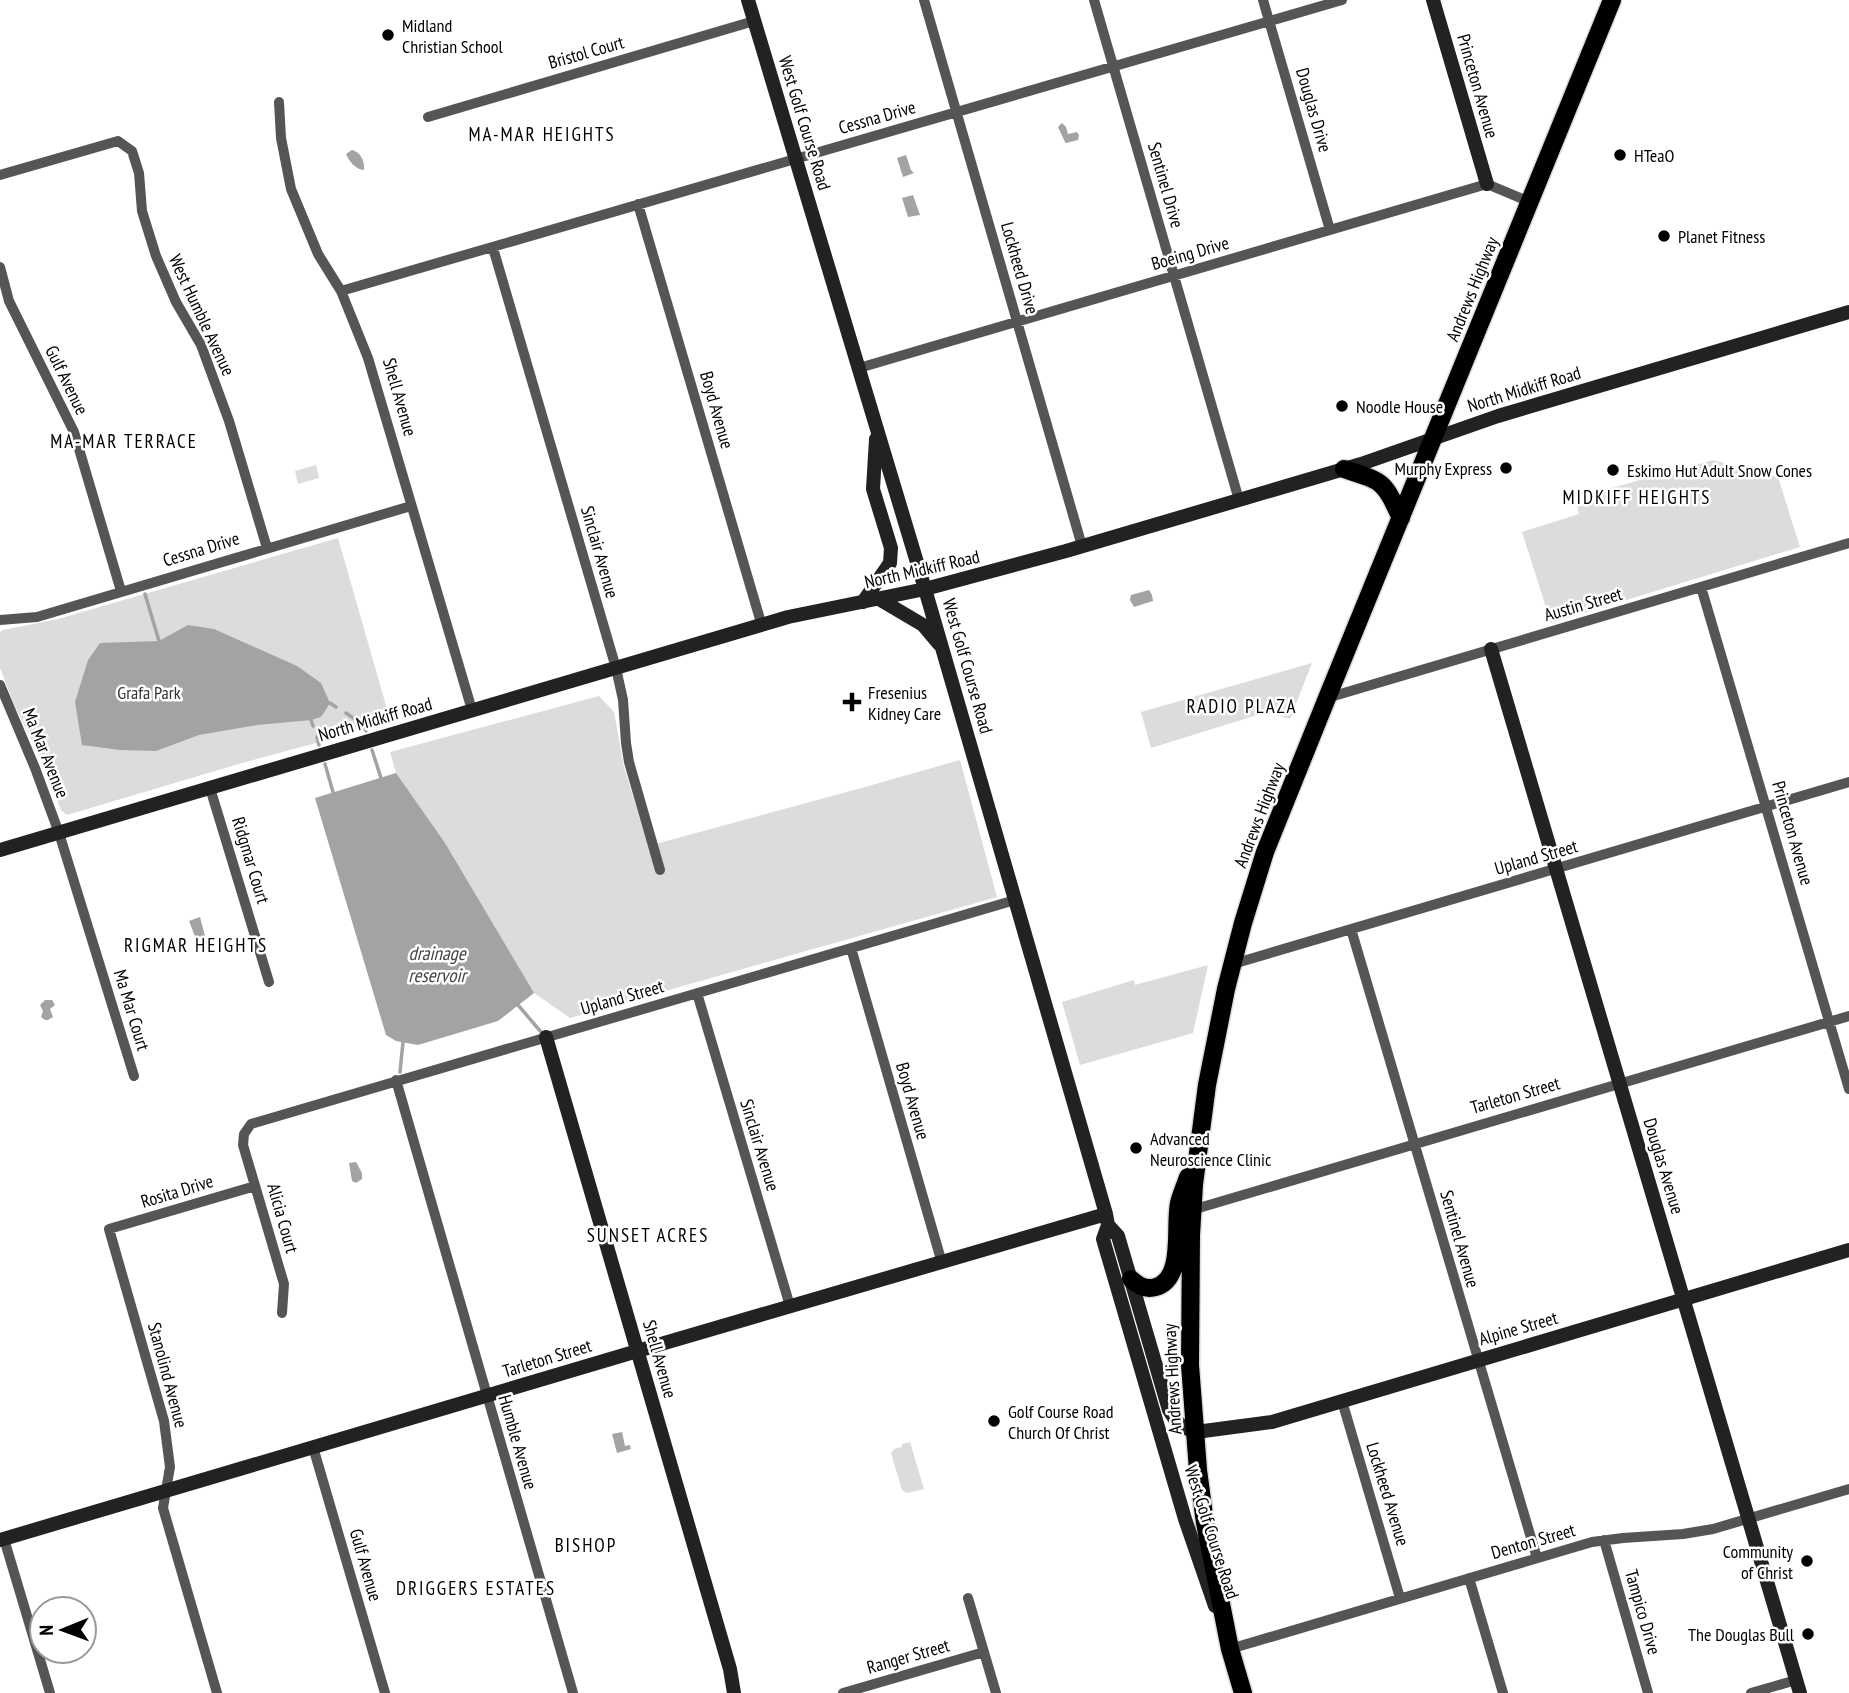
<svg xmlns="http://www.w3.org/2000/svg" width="1849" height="1693" font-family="'PT Sans Narrow',sans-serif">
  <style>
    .green { fill: #dcdcdc }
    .water { fill: #a3a3a3 }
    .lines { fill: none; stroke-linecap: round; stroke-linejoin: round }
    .stream { stroke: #a3a3a3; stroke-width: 3.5 }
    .primary-casing { stroke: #dbdbdb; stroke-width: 21 }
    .street { stroke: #555; stroke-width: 10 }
    .secondary { stroke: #222; stroke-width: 14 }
    .primary { stroke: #000; stroke-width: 18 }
    .poi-dot { fill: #000; stroke: #fff; stroke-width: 2.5 }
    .labels { text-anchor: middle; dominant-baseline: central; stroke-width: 5; stroke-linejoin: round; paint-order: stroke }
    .poi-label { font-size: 18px; fill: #000; stroke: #fff; text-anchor: start }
    .street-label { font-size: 18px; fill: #000; stroke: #fff }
    .park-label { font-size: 18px; fill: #333; stroke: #fff }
    .neighbourhood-label { font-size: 19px; letter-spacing: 2px; fill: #000; stroke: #fff }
    .water-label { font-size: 19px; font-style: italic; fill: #444; stroke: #fff }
  </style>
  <rect width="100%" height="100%" fill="#fff"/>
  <!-- green -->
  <path class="green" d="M1713 460 1778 477 1800 547 1551 623 1522 532 1579 514 1575 498Z
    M316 465 319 478 298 484 295 471Z
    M338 538 389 716 388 719 338 737 242 763 67 815 61 810 43 764 14 704 0 668V632L3 630 58 619Z
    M1312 663 1290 719 1267 712 1151 748 1141 712Z
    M599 696 614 712 624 767 648 846 865 787 960 760 997 897 570 1018 534 993 396 773 390 752Z
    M1208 965 1193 1033 1080 1065 1062 1002 1134 980 1135 985Z
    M910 1442 924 1489 907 1493 902 1490 891 1453 894 1449 902 1447V1444Z"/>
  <!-- water -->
  <path class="water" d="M1062 123 1066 127 1068 134 1077 132 1079 135 1078 140 1066 143 1065 142 1058 127Z
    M352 150C361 152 365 162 364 170 356 170 349 161 346 154Z
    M906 155 911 170 914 173 903 177 897 158Z
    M913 195 920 215 908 217 902 198Z
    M1149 590 1152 595 1153 601 1134 607 1130 600 1131 595Z
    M188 625 214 629 297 666 321 683 330 703 321 717 311 720 257 725 199 735 156 751 120 750 82 745 75 702 88 660 100 643 159 641Z
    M396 773 445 843 534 993 498 1021 418 1045 396 1041 386 1035 315 798Z
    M200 917 205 936 196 939 189 921Z
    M45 1000H52L55 1005 50 1009 53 1017 48 1020H45L41 1017 43 1011 40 1005Z
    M356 1162 362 1173V1179L356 1183 352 1181 349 1163Z
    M622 1432 625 1446 630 1445 631 1449 617 1453 612 1434Z"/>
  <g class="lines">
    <!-- stream -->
    <path class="stream" d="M145 594 159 641
      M330 703 336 707
      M346 713 363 725 366 731
      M311 720 313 726
      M317 737 319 745
      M372 750 381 778
      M325 764 333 792
      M518 1005 541 1032
      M400 1072 403 1042"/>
    <defs>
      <path id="primary" d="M1344 469C1384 482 1383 480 1401 518
        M1131 1279C1138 1286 1146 1290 1156 1287 1185 1278 1174 1227 1179 1203 1181 1195 1185 1186 1188 1177
        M1243 1693 1230 1649 1205 1523 1198 1470 1190 1365 1191 1235 1194 1184 1207 1085 1226 989 1243 923 1265 852 1327 698 1612 0"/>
    </defs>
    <!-- primary casing -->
    <use href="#primary" class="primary-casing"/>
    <!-- street -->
    <path class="street" d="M924 0 1082 546
      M1094 0 1239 500
      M1263 0 1330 230
      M279 102 281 138 291 189 318 254 341 291 368 358 472 710
      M428 117 754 21
      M0 175 118 141 132 151 139 173 142 211 156 256 176 302 201 345 229 421 267 548
      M638 204 762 626
      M493 248 616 668 623 700 626 743 629 762 660 870
      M0 267 9 301 74 432 121 591
      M341 291 1342 0
      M859 368 1487 184 1530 202
      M1701 587 1849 1089
      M0 620 37 617 411 506
      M0 685 35 768 59 833 134 1076
      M1327 698 1849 543
      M210 788 269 982
      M1351 929 1537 1558
      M851 948 942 1263
      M1233 964 1849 782
      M697 993 790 1306
      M396 1080 573 1693
      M1192 1210 1849 1016
      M282 1313 284 1284 243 1145 244 1134 251 1124 1015 900
      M1342 1401 1400 1598
      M313 1447 385 1693
      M4 1539 50 1693
      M1604 1540 1648 1693
      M1469 1578 1503 1693
      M968 1598 996 1693
      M1230 1649 1592 1542 1623 1538 1683 1534 1713 1529 1849 1489
      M217 1693 163 1508 170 1467 164 1421 109 1229 255 1186
      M843 1693 984 1652
      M1751 1693 1796 1680"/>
    <!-- secondary -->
    <path class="secondary" d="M748 0 925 589 1106 1214 1108 1225 1103 1239 1185 1519 1215 1606
      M1433 0 1487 184
      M879 599 923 625 939 644
      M863 602 890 563 891 548 873 489 876 439
      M1491 649 1800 1693
      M0 850 788 617 925 589 1066 551 1361 464 1498 416 1849 312
      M546 1037 730 1669 734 1693
      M1108 1225 1118 1236 1169 1410C1176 1422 1182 1428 1196 1432L1272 1422 1849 1250
      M0 1540 661 1344 1106 1214"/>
    <!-- primary -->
    <use href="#primary" class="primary"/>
  </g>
  <!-- markers -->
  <g class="poi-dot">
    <circle cx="388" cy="35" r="7"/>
    <circle cx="1620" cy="155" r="7"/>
    <circle cx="1664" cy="236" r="7"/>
    <circle cx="1342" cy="406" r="7"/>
    <circle cx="1506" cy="468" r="7"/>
    <circle cx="1613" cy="470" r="7"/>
    <path d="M848.5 691.5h7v7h7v7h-7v7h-7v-7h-7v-7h7z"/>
    <circle cx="1136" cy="1148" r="7"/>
    <circle cx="994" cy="1421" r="7"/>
    <circle cx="1807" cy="1561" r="7"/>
    <circle cx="1808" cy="1634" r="7"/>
  </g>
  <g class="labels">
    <!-- poi labels -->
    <g class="poi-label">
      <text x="402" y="25">Midland<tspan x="402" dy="21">Christian School</tspan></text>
      <text x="1634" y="155">HTeaO</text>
      <text x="1678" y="236">Planet Fitness</text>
      <text x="1356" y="406">Noodle House</text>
      <text x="1492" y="468" text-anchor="end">Murphy Express</text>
      <text x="1627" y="470">Eskimo Hut Adult Snow Cones</text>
      <text x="868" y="692">Fresenius<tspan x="868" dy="21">Kidney Care</tspan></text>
      <text x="1150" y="1138">Advanced<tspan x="1150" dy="21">Neuroscience Clinic</tspan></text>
      <text x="1008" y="1411">Golf Course Road<tspan x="1008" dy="21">Church Of Christ</tspan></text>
      <text x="1793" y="1551" text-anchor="end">Community<tspan x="1793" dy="21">of Christ</tspan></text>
      <text x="1794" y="1634" text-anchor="end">The Douglas Bull</text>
    </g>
    <!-- street labels -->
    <g class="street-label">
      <text transform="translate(586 52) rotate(-16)">Bristol Court</text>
      <text transform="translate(1478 86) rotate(74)">Princeton Avenue</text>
      <text transform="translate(1314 110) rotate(74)">Douglas Drive</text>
      <text transform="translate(877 117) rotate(-16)">Cessna Drive</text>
      <text transform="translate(805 123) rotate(73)">West Golf Course Road</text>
      <text transform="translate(1166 185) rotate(74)">Sentinel Drive</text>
      <text transform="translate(1190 253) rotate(-16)">Boeing Drive</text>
      <text transform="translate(1020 268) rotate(74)">Lockheed Drive</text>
      <text transform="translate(1472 289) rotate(-68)">Andrews Highway</text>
      <text transform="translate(202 315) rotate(65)">West Humble Avenue</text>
      <text transform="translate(67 380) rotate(64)">Gulf Avenue</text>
      <text transform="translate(1524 389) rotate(-17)">North Midkiff Road</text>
      <text transform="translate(400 397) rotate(74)">Shell Avenue</text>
      <text transform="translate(717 410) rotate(74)">Boyd Avenue</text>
      <text transform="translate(201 549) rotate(-17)">Cessna Drive</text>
      <text transform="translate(600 552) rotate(74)">Sinclair Avenue</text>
      <text transform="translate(922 569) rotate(-13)">North Midkiff Road</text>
      <text transform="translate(1583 604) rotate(-16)">Austin Street</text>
      <text transform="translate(968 666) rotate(74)">West Golf Course Road</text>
      <text transform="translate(375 719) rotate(-16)">North Midkiff Road</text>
      <text transform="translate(46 753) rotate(68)">Ma Mar Avenue</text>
      <text transform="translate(1259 815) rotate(-69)">Andrews Highway</text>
      <text transform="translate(1793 833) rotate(74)">Princeton Avenue</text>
      <text transform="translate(1536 857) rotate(-16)">Upland Street</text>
      <text transform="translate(251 860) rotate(73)">Ridgmar Court</text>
      <text transform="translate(622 997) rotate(-16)">Upland Street</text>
      <text transform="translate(132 1010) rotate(73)">Ma Mar Court</text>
      <text transform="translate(1515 1095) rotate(-16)">Tarleton Street</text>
      <text transform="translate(913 1101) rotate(74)">Boyd Avenue</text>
      <text transform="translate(760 1145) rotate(73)">Sinclair Avenue</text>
      <text transform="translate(1664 1166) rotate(73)">Douglas Avenue</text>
      <text transform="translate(177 1191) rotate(-17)">Rosita Drive</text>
      <text transform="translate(283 1218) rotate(74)">Alicia Court</text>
      <text transform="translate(1460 1239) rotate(74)">Sentinel Avenue</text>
      <text transform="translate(1518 1328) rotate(-16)">Alpine Street</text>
      <text transform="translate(547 1358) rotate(-17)">Tarleton Street</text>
      <text transform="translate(660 1359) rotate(74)">Shell Avenue</text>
      <text transform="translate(168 1375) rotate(75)">Stanolind Avenue</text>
      <text transform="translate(1172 1379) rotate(-93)">Andrews Highway</text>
      <text transform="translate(518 1442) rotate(74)">Humble Avenue</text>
      <text transform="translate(1388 1494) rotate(73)">Lockheed Avenue</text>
      <text transform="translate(1212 1532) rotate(72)">West Golf Course Road</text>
      <text transform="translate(1533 1541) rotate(-16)">Denton Street</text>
      <text transform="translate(366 1565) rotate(74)">Gulf Avenue</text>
      <text transform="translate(1643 1612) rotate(74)">Tampico Drive</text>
      <text transform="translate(908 1656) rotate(-16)">Ranger Street</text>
    </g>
    <!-- park labels -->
    <g class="park-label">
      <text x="149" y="692">Grafa Park</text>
    </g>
    <!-- neighbourhood labels -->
    <g class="neighbourhood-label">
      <text x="542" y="134">MA-MAR HEIGHTS</text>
      <text x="124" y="441">MA-MAR TERRACE</text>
      <text x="1637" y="497">MIDKIFF HEIGHTS</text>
      <text x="1242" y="706">RADIO PLAZA</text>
      <text x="196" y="945">RIGMAR HEIGHTS</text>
      <text x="648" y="1235">SUNSET ACRES</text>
      <text x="586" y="1545">BISHOP</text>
      <text x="476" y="1588">DRIGGERS ESTATES</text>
    </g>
    <!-- water labels -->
    <g class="water-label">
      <text x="437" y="953">drainage<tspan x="437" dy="22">reservoir</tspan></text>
    </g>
  </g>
  <!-- north arrow -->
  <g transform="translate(63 1630) rotate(269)"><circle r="33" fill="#ffffff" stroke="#999999" stroke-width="2"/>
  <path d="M0-5L12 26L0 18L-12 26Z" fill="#000000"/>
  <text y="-10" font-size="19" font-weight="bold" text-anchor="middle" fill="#000000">N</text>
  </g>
</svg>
